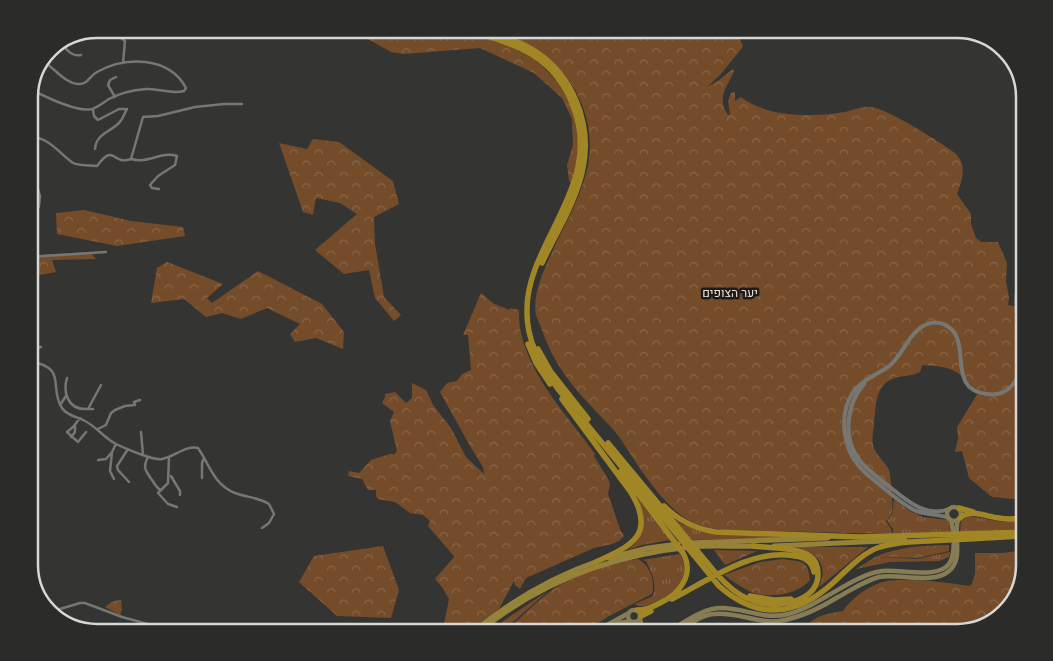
<svg xmlns="http://www.w3.org/2000/svg" width="1053" height="661" font-family="'DM Sans',Heebo,sans-serif">
  <style>
    .grass { fill: url(#grass-tufts) }
    .forest { fill: url(#forest-crowns) }
    .park { fill: url(#park-dots) }
    .lines { fill: none; stroke-linecap: round; stroke-linejoin: round }
    .minor { stroke: #767773; stroke-width: 2.5 }
    .tertiary { stroke: #767773; stroke-width: 4 }
    .secondary { stroke: #867c56; stroke-width: 4.5 }
    .primary { stroke: #968239; stroke-width: 5 }
    .trunk { stroke: #a18626; stroke-width: 5.5 }
    .labels { text-anchor: middle; dominant-baseline: central; stroke-width: 5; stroke-linejoin: round; paint-order: stroke }
    .park-label { font-size: 12px; fill: #f2e0d2; stroke: #1c1c1b }
    .rim { fill: none; stroke: #d7d8d6; stroke-width: 2.5 }
  </style>
  <defs>
    <pattern id="grass-tufts" width="24" height="20" patternUnits="userSpaceOnUse" patternTransform="scale(1.25)"><rect width="24" height="20" fill="#754c2a"/><path d="M3 7l-1-3M5 7V3M7 7l1-3M15 17l-1-3M17 17v-4M19 17l1-3" fill="none" stroke="#886548"/></pattern>
    <pattern id="forest-crowns" width="20" height="18" patternUnits="userSpaceOnUse" patternTransform="scale(1.25)"><rect width="20" height="18" fill="#754c2a"/><path d="M2 6a3 3 0 1 1 6 0M12 15a3 3 0 1 1 6 0" fill="none" stroke="#886548"/></pattern>
    <pattern id="park-dots" width="8" height="8" patternUnits="userSpaceOnUse" patternTransform="scale(1.25)"><rect width="8" height="8" fill="#754c2a"/><path d="M2 2h.1M6 6h.1" fill="none" stroke="#886548" stroke-width="1.8" stroke-linecap="round"/></pattern>
  </defs>
  <rect width="100%" height="100%" fill="#343532"/>
  <!-- grass -->
  <path class="grass" d="M637 495 670 540 642 545 628 550C653 530 636 519 637 495Z
    M894 499 908 510 923 517 948 520 949 522 950 532 893 534V529L887 521 892 515Z
    M969 516 1003 522 1024 521V529L960 532 961 521Z
    M673 518 682 524 697 530 813 537 692 540Z
    M950 552 949 557 939 561 890 562 856 569 875 557 917 559Z
    M680 554C693 577 673 595 653 603 646 606 642 608 635 604L653 596C657 582 652 574 646 561L642 560Z
    M548 591 504 630V632H489L509 617Z"/>
  <!-- forest -->
  <path class="forest" d="M350 29H457L511 46 535 59 558 82 573 109 579 147 576 173 571 183 569 181 567 165 573 145 572 119 562 98 534 73 480 48 404 54 391 52Z
    M484 29H733L743 45 742 48 720 75 707 87 719 80 733 69 734 71C727 88 716 97 728 115L730 114 728 101 731 93 735 92V101L741 97C768 118 814 117 845 112 854 110 862 106 871 107 888 109 940 142 955 153 968 166 962 179 957 194L971 214V224L976 238 981 242H998L1007 263 1006 281 1009 298 1008 305 1024 308V498L1015 499 992 497 969 478 962 451 955 452 958 438 957 427 978 393C957 369 954 367 922 365L920 372C911 377 899 375 890 380 874 389 876 409 874 425 873 433 871 439 874 448 877 456 885 462 889 470 891 476 894 509 891 515 890 517 888 519 886 521L891 529 892 534 726 530C714 529 701 527 690 521 665 508 637 465 622 441 614 429 602 418 592 407 570 384 554 363 543 333 541 327 538 321 536 315 532 293 545 268 553 250 564 226 578 202 585 177 600 129 579 79 540 51Z
    M313 139 339 142 393 181 399 204 374 217 375 244 384 297 401 315 394 321 375 298 369 270 344 274 315 250 357 214 340 203 316 198 313 215 303 212 279 143 307 149Z
    M84 210 131 221 183 227 185 236 117 246 57 234 56 213Z
    M90 252 96 259 52 260 56 272 29 277V257L36 255Z
    M167 262 223 284 207 298 212 303 258 271 322 304 344 332 343 349 316 338 295 342 290 334 300 324 267 308 241 319 222 313 206 317 184 299 151 303 157 268Z
    M481 293 494 304 510 310V308L519 310C519 317 519 326 521 333 532 380 568 416 595 454L594 456 608 479 610 484 608 494 620 529 624 536 619 541 612 544 594 548 526 578 520 589 515 585 514 581 499 609 468 632H436L444 624 449 599 442 587 435 579 454 557 453 555 428 526 430 521 423 515 410 513 395 502 378 499 376 496V490H368L362 479 348 476 349 471 359 473 371 460 390 454H395L397 451 390 421 394 412 382 403 385 397V394L395 392 406 403 412 398V383L426 390 433 405 451 428 466 457 484 474 483 467 470 446 440 392 447 383 457 381 462 374 471 370 468 335H463Z
    M949 545V551L918 558 875 557C899 546 923 546 949 545Z
    M383 546 399 590 391 618 337 616 299 582 314 556Z
    M796 547H868L818 588C830 566 817 552 796 547Z
    M714 550 757 551 725 565Z
    M1024 550V565L1013 602 990 623 957 632H800C816 615 821 615 843 611 852 598 870 584 887 581 912 578 944 582 969 586L972 584 975 573V553H1003Z
    M638 559C651 566 655 582 652 594L609 616 585 632H506V630C522 617 536 602 552 590 574 575 612 562 638 559Z
    M783 559C801 562 808 559 810 580 797 595 770 599 751 592 742 588 733 581 724 575L760 562Z
    M121 600 122 610 120 615 105 607 113 601Z
    M740 625 761 632H728Z"/>
  <!-- park -->
  <path class="park" d="M629 625 636 628 639 632H608L621 626Z"/>
  <g class="lines">
    <!-- minor -->
    <path class="minor" d="M109 29 125 41 123 63
      M60 43C66 49 72 57 81 55
      M30 89C44 96 77 113 92 109 98 107 104 102 109 99 120 93 134 90 146 89 159 88 171 95 184 91L186 88C169 56 125 56 97 72 89 76 88 85 78 84 65 83 54 68 43 61
      M115 97 108 85 110 80 116 77
      M93 109 94 116 98 120 119 109H127C124 114 123 119 119 123 110 132 96 134 95 149
      M29 137C48 136 59 153 73 163 79 166 90 165 97 166 115 142 112 166 131 159L143 117 158 116 195 107 224 104H242
      M131 159C148 164 161 151 177 156L175 165 158 176 150 185 152 188 159 189
      M29 160 40 196 39 206 36 211 29 214
      M29 257 106 252
      M29 349 41 347
      M29 361C69 368 48 387 62 408 67 416 78 417 85 421 97 427 104 438 116 444 124 448 154 461 162 459 174 457 186 445 198 448 210 465 213 484 235 493 246 497 260 498 269 504L274 514 269 523 262 528
      M67 378C63 391 67 409 85 409 88 409 90 409 93 409
      M60 405 66 396
      M88 409 101 385
      M80 418 73 427 67 432 78 442 86 432
      M98 429 106 425 111 413 115 410 125 406 135 405 134 402 140 400
      M141 432 143 455
      M71 437 75 432V426
      M128 449 117 466 118 470 129 482
      M148 457C142 468 146 471 152 480 155 484 156 487 160 490
      M169 457 168 483 158 493 168 504 177 507
      M98 460 106 459 112 452
      M171 476 180 491V495
      M202 478V463L204 458
      M114 479 110 471 112 452 116 444
      M50 612 80 603H85L122 617 151 625 163 632"/>
    <!-- tertiary -->
    <path class="tertiary" d="M864 384C846 405 842 440 861 462 870 472 881 480 891 488 907 501 927 518 949 509
      M950 519C942 513 925 516 914 510 904 505 895 497 886 490 877 482 866 475 858 465 843 447 839 415 852 394 860 381 876 375 888 367 903 356 908 333 925 325 931 322 938 322 943 324 976 336 943 390 987 394 994 395 1002 394 1008 389 1038 368 1002 302 1024 271"/>
    <!-- secondary -->
    <path class="secondary" d="M947 514a7 7 0 1 1 14 0a7 7 0 1 1-14 0Z
      M628 616a6 6 0 1 1 12 0a6 6 0 1 1-12 0Z
      M640 618 641 624 647 632
      M594 632 629 613
      M601 632 619 623 630 621
      M668 632C685 622 703 607 724 608 746 609 765 620 788 614 820 606 852 575 882 571 900 569 931 578 946 567 957 559 954 532 951 520
      M677 632C688 625 701 615 714 614 738 611 761 626 785 620 804 616 822 607 838 597 851 590 864 581 879 577 898 573 933 585 949 571 964 558 953 536 958 520"/>
    <!-- primary -->
    <path class="primary" d="M689 543 828 538
      M774 546 905 540
      M608 558 648 548 678 544
      M473 632C511 601 551 577 598 561
      M479 632C541 581 611 555 691 547 712 545 734 547 755 546"/>
    <!-- trunk -->
    <path class="trunk" d="M464 29C486 36 511 42 531 54 569 77 587 125 578 167 575 183 568 198 561 213 547 244 527 275 527 309 526 340 540 365 558 389L719 586C758 621 797 616 834 582 848 569 862 553 880 547 902 541 925 541 948 540 973 539 999 537 1024 536
      M478 29C497 35 517 40 535 51 573 75 592 124 583 168 577 200 556 233 542 263
      M528 344 536 363 550 384
      M538 349 551 372 588 419
      M562 399 630 491C657 534 632 546 596 562
      M608 443 714 571C727 586 741 599 761 603 782 608 819 600 818 573 818 566 815 560 810 556 797 547 769 548 753 546
      M621 471 683 553C695 575 679 594 660 603 652 607 646 610 637 610
      M664 506C679 521 695 529 716 532L861 537 1024 532
      M959 508 973 512
      M960 518C971 508 987 517 999 518 1008 520 1016 519 1024 518
      M750 596 774 600 791 599
      M672 599C709 580 752 548 795 556 805 557 812 561 814 572
      M641 616 651 611"/>
  </g>
  <g class="labels">
    <!-- park labels -->
    <g class="park-label">
      <text x="730" y="293">יער הצופים</text>
    </g>
  </g>
  <!-- crop -->
  <path d="M0 0H1053V661H0ZM97 38H957A59 59 0 0 1 1016 97V565A59 59 0 0 1 957 624H97A59 59 0 0 1 38 565V97A59 59 0 0 1 97 38Z" fill="#2b2b2a" fill-rule="evenodd"/>
  <path class="rim" d="M97 38H957A59 59 0 0 1 1016 97V565A59 59 0 0 1 957 624H97A59 59 0 0 1 38 565V97A59 59 0 0 1 97 38Z"/>
</svg>
